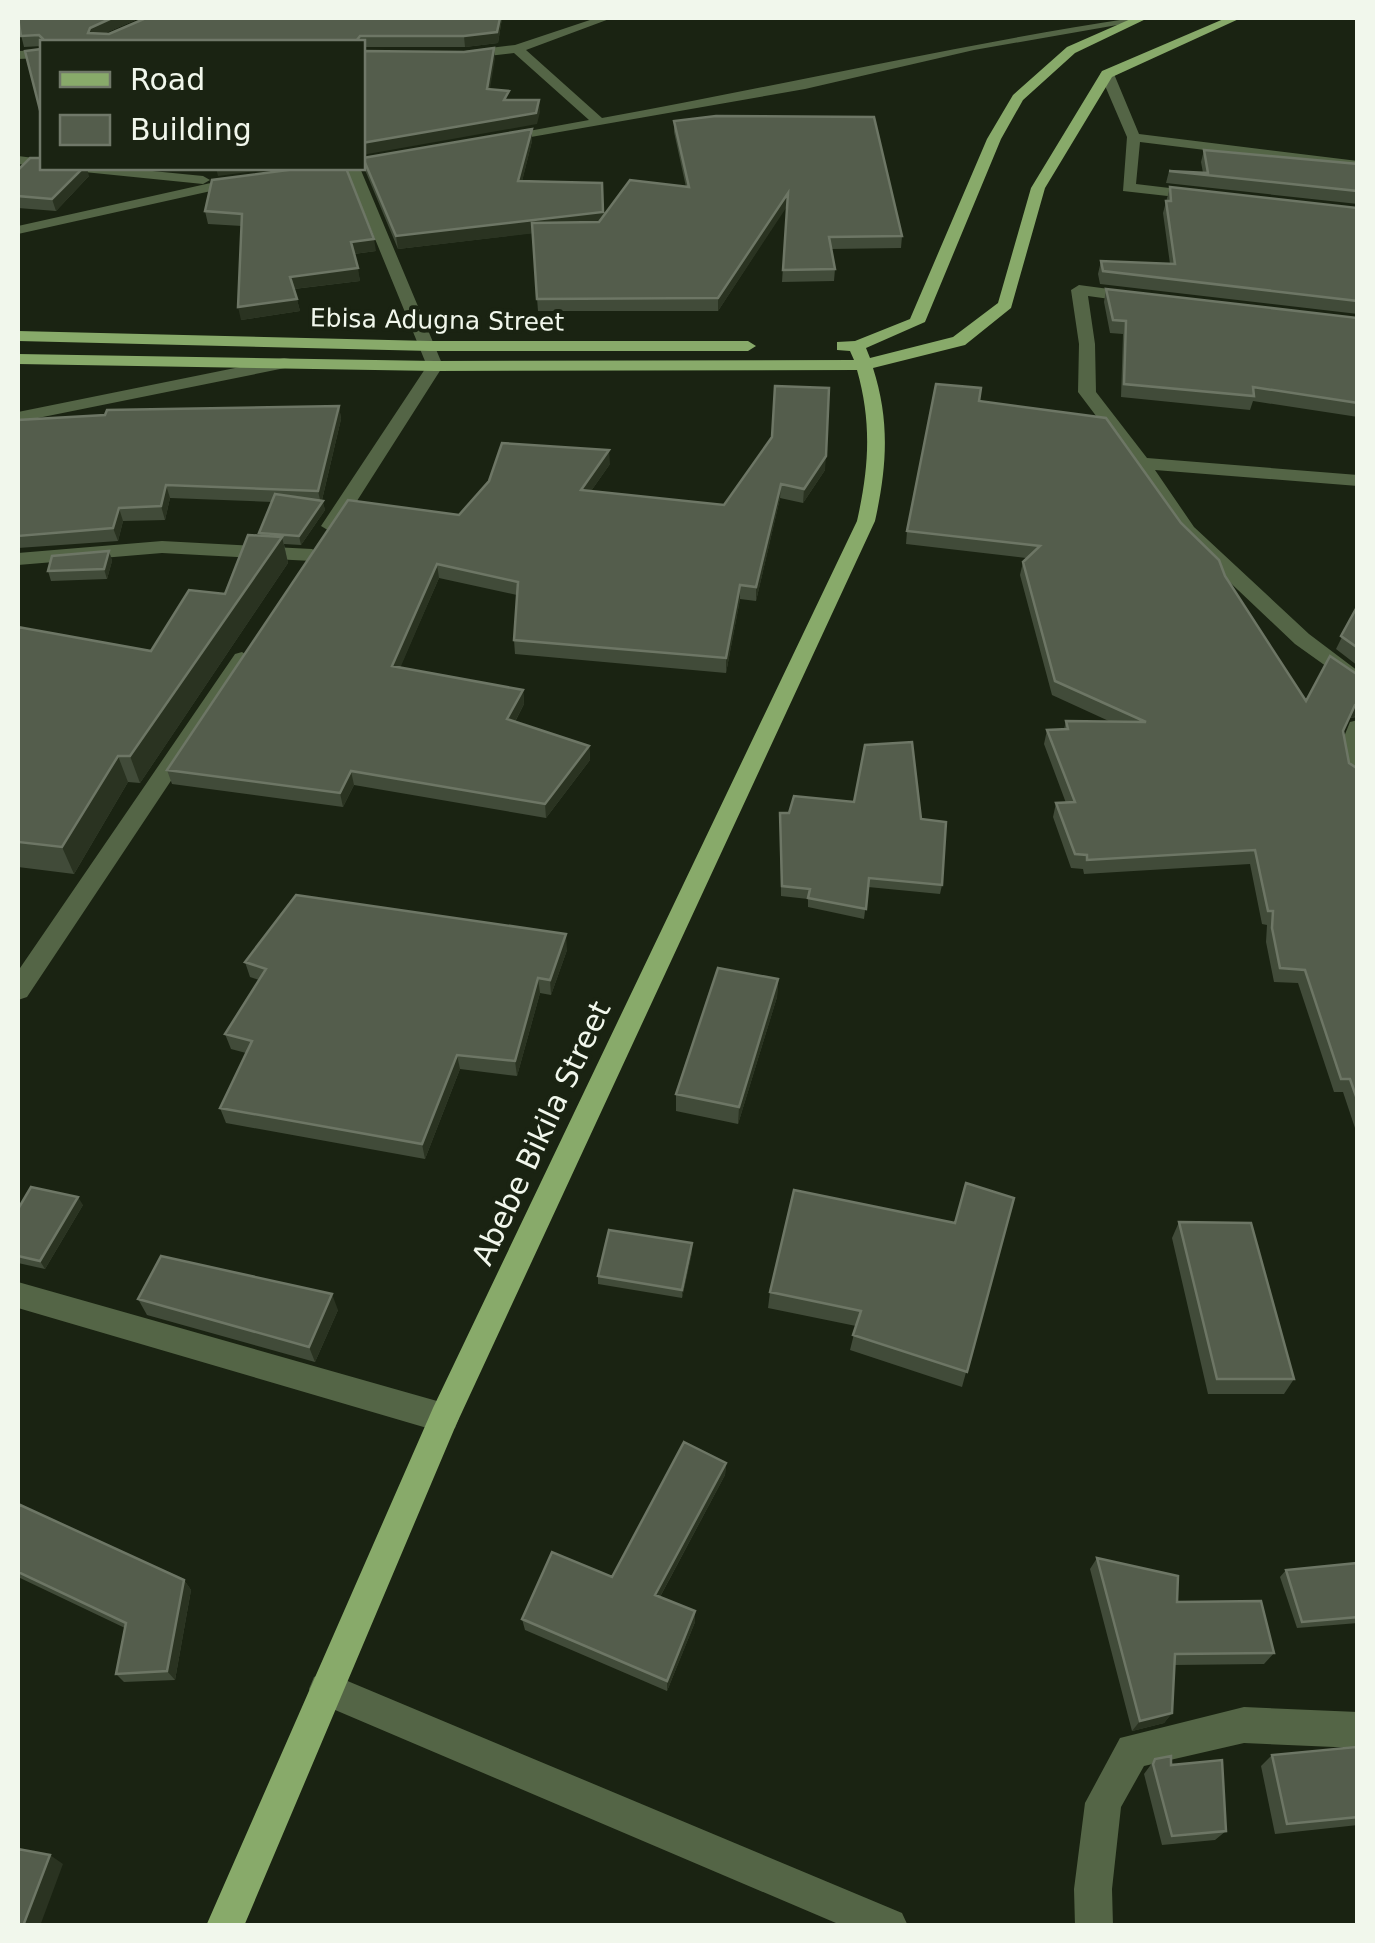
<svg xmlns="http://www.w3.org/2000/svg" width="1375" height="1943" font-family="'DejaVu Sans',sans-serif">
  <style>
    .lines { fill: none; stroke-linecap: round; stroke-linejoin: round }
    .minor { fill: #546546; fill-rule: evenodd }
    .major { fill: #88aa6a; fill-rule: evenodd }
    .wall { fill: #414b39 }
    .shaded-wall { fill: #2a3321 }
    .building { fill: #545d4c; stroke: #6d7665; stroke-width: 2.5 }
    .labels { text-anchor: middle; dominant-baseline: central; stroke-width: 8; stroke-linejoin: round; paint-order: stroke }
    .far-street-label { font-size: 25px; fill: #f1f7ec; stroke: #1a2312 }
    .street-label { font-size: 30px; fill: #f1f7ec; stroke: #1a2312 }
  </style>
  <rect width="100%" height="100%" fill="#1a2312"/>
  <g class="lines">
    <!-- minor -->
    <path class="minor" d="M596 18H612L526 50 602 118C779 86 955 45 1133 18L1140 21 974 50 805 89 496 143 494 140 501 136 589 120 514 53 462 59 456 55 457 52 515 45Z
      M42 50V58L18 59V51Z
      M1107 70 1114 74 1139 134 1358 161V169L1140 142 1136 184 1203 192 1210 196 1203 200 1123 191 1127 137 1100 74Z
      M18 156 42 159V167L18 164Z
      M77 168H122L203 176 210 180 203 184 84 172Z
      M346 168H360L443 366 341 526 331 532 321 526 427 366Z
      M242 176 249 180 247 183 18 234V226Z
      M1079 285 1139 293 1147 298 1139 303 1088 296 1095 344 1096 392 1147 458 1358 475V486L1155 470 1194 527 1309 634 1358 671V689L1295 644 1180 535 1149 486 1078 392 1079 344 1071 290Z
      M284 358 290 359V367L18 422V412Z
      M162 541 312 549 322 555 312 561 162 553 18 565V553Z
      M242 652 252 659 27 997 18 1000V971L235 654Z
      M1358 720V784L1347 776 1341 744 1350 722Z
      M18 1282 444 1403 455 1408 459 1418 455 1428 444 1433 18 1308Z
      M326 1672 902 1913 908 1926H843L314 1701 309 1689 314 1677Z
      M1244 1707 1358 1712V1748L1244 1743 1144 1766 1121 1807 1112 1889 1113 1926H1075L1074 1889 1085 1803 1120 1738Z"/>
    <!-- major -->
    <path class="major" d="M1133 18H1148L1075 53 1023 100 1001 139 925 322 866 348 870 358 953 337 998 303 1031 188 1102 71 1226 18H1241L1112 77 1045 188 1011 308 965 345 873 368C890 421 887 467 875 521L456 1425 244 1926H206L433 1408 857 521C869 468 872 423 857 370L435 371 18 364V354L435 361 854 360 850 351 837 350V342L855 341 910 319 987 139 1013 95 1067 47Z
      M18 331 430 341H748L756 346 748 351H430L18 341Z"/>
  </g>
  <!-- wall -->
  <path class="wall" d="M18 18H140L103 34 502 18 498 43 465 47H362V42H42L41 49 42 46 24 47 19 27H18Z
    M674 121 902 236 901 248 831 249 835 269 834 281 782 282 787 205 718 311H538L532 233 398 249 365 170 363 158 532 129V141L522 181 602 183 603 216 686 187 674 132Z
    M1204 150 1358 164V204L1166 183 1169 171 1203 173 1201 162Z
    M303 168 376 251 354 254 360 281 294 289 300 311 241 320 242 226 208 224 205 211Z
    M18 170 89 176 56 211 18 208Z
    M1170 187 1358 208V314L1100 284 1098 274 1101 261 1170 264 1163 213Z
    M1106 289 1358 318V417L1253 401 1250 410 1121 397 1123 334 1110 333 1104 302Z
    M979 401 1181 523 1225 576 1306 701 1358 675V717L1349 718 1343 732 1349 763 1358 769V1137L1343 1092H1334L1298 983 1274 982 1266 942 1267 925 1262 924 1250 864 1084 874 1083 869 1071 868 1053 817 1056 803H1066L1044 744 1047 730 1064 729 1066 721 1111 722 1052 695 1020 575 1023 562 1026 558 906 544 907 531Z
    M339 406 341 419 322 500 325 510 301 545 284 544 288 563 140 783 128 782 74 874 18 867V627L151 651 225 594 260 536 272 502 170 498 165 520 123 521 118 541 18 548V420Z
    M772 437 825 470 803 503 780 498 756 601 740 599 726 673 515 654 514 640 517 595 439 578 400 667 523 690 524 704 515 722 589 746 590 760 546 818 354 785 343 807 172 784 167 770 459 515 610 464 591 491 724 505Z
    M109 551 112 561 107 579 51 581 48 571Z
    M1358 605V666L1336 649Z
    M780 813 921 819 942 885 940 894 868 887 864 919 808 907V899L781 896Z
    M567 950 551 995 540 993 517 1076 460 1069 425 1159 226 1123 220 1108 246 1053 231 1049 225 1034 259 980 250 977 245 962Z
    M778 979 777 997 738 1124 676 1111V1094Z
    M1014 1198 962 1387 850 1350 856 1326 768 1308 770 1292 955 1223Z
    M83 1205 45 1269 18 1263V1209Z
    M1179 1222 1294 1379 1284 1394H1208L1172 1238Z
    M692 1243V1252L682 1298 598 1284V1276Z
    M138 1299 338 1310 315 1362 147 1315Z
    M726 1463 725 1475 660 1597 695 1622 667 1691 525 1630 522 1619 612 1577Z
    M18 1504 184 1580 191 1590 175 1680 124 1682 116 1674 125 1628 18 1577Z
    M1097 1558 1177 1602 1274 1653 1264 1664 1174 1665 1172 1713 1164 1723 1132 1731 1090 1569Z
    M1358 1563V1623L1297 1628 1280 1577 1286 1570Z
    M1358 1754V1825L1275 1834 1261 1766 1272 1755Z
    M1155 1759 1171 1765 1226 1831 1215 1840 1162 1845 1144 1774Z"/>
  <!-- shaded-wall -->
  <path class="shaded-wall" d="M112 18H140L92 39 88 33 90 28Z
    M500 18H502L498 43 465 47 464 36Z
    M494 48 495 59 488 101 487 89Z
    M539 100 540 112 537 124 362 155V143Z
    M532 129V141L519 194 518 181Z
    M83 168H87L89 176 56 211 52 199Z
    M216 168H279L218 176Z
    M788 193V205L718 311V298Z
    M603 212 604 225 398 249 396 236Z
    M374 239 376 251 353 254 351 242Z
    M358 268 360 281 293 289 290 277Z
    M297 299 300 311 241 320 238 307Z
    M339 406 341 419 321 504 323 501 325 510 301 545 299 536 321 504 318 491Z
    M609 450 610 464 582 504 581 490Z
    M826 456 825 470 803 503 804 489Z
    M781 484 780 498 756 601V587Z
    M166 485 170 498 165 520 161 506Z
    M119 508 123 521 118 541 113 528Z
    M282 537 288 563 140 783 130 756Z
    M109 551 112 561 107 579 104 569Z
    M437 564 439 578 395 680 392 666Z
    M740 585V599L726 673V658Z
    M523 690 524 704 509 733 507 719Z
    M1358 704 1357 716 1349 718 1355 705Z
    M589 746 590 760 546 818 545 804Z
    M118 756 128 782 74 874 62 847Z
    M351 771 354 785 343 807 340 793Z
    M566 934 567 950 551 995 550 980Z
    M538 978 540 993 517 1076 515 1061Z
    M778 979 777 997 738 1124 739 1107Z
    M457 1055 460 1069 425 1159 422 1144Z
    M78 1197 83 1205 45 1269 40 1261Z
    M692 1243V1252L682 1298V1290Z
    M332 1294 338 1310 315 1362 309 1347Z
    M726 1463 725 1475 655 1606V1595Z
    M184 1580 191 1590 175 1680 167 1671Z
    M695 1611V1622L667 1691V1681Z
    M1172 1713 1164 1723 1132 1731 1140 1721Z
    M50 1855 63 1864 40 1926H23Z"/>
  <!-- building -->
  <path class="building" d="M18 18H112L90 28 88 33 109 34 146 18H500L497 32 464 36H360L357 40V42H42V118L25 51 41 49 43 39 39 35 21 36Z
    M494 48 487 89 509 91 504 100H539L536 113 362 143V51L464 52Z
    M716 116 874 117 902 236 829 237 835 269 783 270 788 193 718 298 537 299 532 223 599 222 630 180 689 187 674 121Z
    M532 129 518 181 602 183 603 212 396 236 363 158Z
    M42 147V168H83L52 199 18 196V170L30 158H41Z
    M1204 150 1358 164V191L1169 171 1208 173Z
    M303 168H346L374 239 351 242 358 268 290 277 297 299 238 307 242 214 205 211 212 180Z
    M1170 187 1358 208V301L1103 271 1101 261 1175 264 1166 201H1171Z
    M1106 289 1358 318V403L1253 387 1254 396 1124 384 1126 321 1113 320Z
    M936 384 981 388 979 401 1106 418 1181 523 1219 560 1225 576 1306 701 1330 656 1358 675V704L1355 705 1343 731 1349 763 1358 769V1102L1350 1079H1341L1305 970 1280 968 1272 928 1273 911H1268L1255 850 1087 860V855L1075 854 1056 803 1075 802 1047 730 1068 729 1066 721 1146 722 1055 681 1023 562 1040 546 907 531Z
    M775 386 829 388 826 456 804 489 781 484 756 587 740 585 726 658 514 640 518 582 437 564 392 666 523 690 507 719 589 746 545 804 351 771 340 793 167 770 348 500 459 515 489 481 502 443 609 450 581 490 724 505 772 437Z
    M339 406 318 491 166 485 161 506 119 508 113 528 18 536V420L105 415 107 410Z
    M275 494 323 501 299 536 259 533Z
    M248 535 282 537 130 756H118L62 847 18 842V627L151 651 189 590 225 594Z
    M109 551 104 569 48 571 52 556Z
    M1358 605V648L1341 636Z
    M912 742 921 819 946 822 942 885 869 878 866 909 808 898 810 889 782 886 780 813H789L794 796 854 802 865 745Z
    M296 895 566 934 550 980 538 978 515 1061 457 1055 422 1144 220 1108 252 1041 225 1034 266 969 245 962Z
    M718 968 778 979 739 1107 676 1094Z
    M966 1183 1014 1198 967 1372 853 1335 861 1311 770 1292 794 1190 955 1223Z
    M31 1187 78 1197 40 1261 18 1256V1209Z
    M1179 1222 1251 1223 1294 1379H1217Z
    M609 1230 692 1243 682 1290 598 1276Z
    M161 1256 332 1294 309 1347 138 1299Z
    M684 1442 726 1463 655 1595 695 1611 667 1681 522 1619 552 1552 612 1577Z
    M18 1504 184 1580 167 1671 116 1674 126 1623 18 1572Z
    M1097 1558 1178 1576 1177 1602 1261 1601 1274 1653 1175 1654 1172 1713 1140 1721Z
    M1358 1563V1617L1302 1622 1286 1570Z
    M1356 1747 1358 1754V1817L1287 1824 1272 1755Z
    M1171 1756V1765L1222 1760 1226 1831 1172 1836 1153 1764 1155 1759Z
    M18 1849 50 1855 23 1926H18Z"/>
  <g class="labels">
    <!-- far-street labels -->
    <g class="far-street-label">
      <text transform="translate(437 320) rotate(1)">Ebisa Adugna Street</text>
    </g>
    <!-- street labels -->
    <g class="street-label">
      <text transform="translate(541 1133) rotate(-65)">Abebe Bikila Street</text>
    </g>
  </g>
  <!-- border -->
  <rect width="1375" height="1943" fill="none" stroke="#f1f7ec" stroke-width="40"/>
  <!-- legend -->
  <rect x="40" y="40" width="325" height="130" fill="#1a2312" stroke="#707869" stroke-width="2.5"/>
  <rect x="60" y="72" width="50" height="15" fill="#88aa6a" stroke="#707869" stroke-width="2.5"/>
  <text x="130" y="90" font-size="30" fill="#f1f7ec">Road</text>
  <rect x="60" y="115" width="50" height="30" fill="#545d4c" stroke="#707869" stroke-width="2.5"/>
  <text x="130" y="140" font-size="30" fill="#f1f7ec">Building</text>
</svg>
